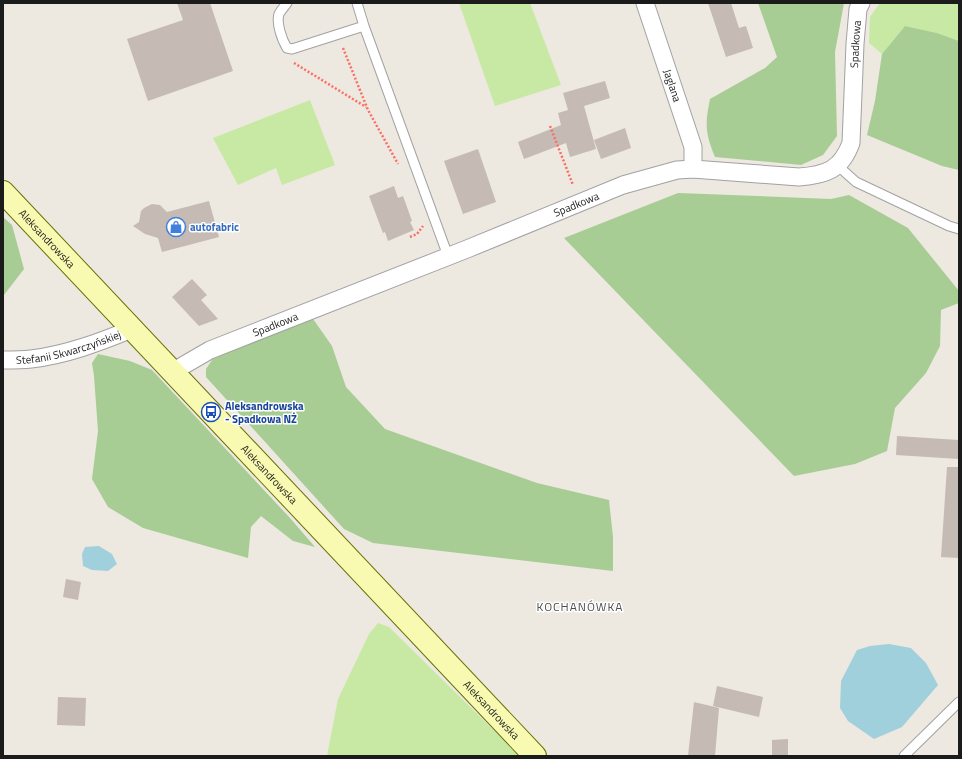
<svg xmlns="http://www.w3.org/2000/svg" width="962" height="759" font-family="'Titillium Web',sans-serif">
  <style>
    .grass { fill: #c8e9a4 }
    .forest { fill: #a7cd94 }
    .water { fill: #9fd0dc }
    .building { fill: #c5bab4 }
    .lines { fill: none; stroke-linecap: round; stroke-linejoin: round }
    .service-casing { stroke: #a2a2a2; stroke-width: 11 }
    .minor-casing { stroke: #a2a2a2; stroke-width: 19 }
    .secondary-casing { stroke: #697103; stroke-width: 24 }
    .path { stroke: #fb6e63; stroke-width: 2.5; stroke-dasharray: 2 2; stroke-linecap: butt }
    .service { stroke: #fff; stroke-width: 9 }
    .minor { stroke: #fff; stroke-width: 17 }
    .secondary { stroke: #f9fab2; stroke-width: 22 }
    .labels { text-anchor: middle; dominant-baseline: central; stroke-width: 3; stroke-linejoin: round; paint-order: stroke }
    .street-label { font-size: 11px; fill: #1b1b1b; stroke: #fff }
    .shop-label { font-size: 11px; font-weight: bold; fill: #366cbe; stroke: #fff; text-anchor: start }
    .transit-label { font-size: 11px; font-weight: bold; fill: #164399; stroke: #fff; text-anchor: start }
    .neighbourhood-label { font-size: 12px; letter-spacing: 1px; fill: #4e4e4e; stroke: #fff }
  </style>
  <rect width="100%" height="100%" fill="#ede8e0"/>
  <!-- grass -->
  <path class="grass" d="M459 3H530L561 85 495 106Z
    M880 3H959V41L937 33 905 26 882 54 869 43 870 17Z
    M310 100 335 165 282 185 276 168 238 185 213 138Z
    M378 623 389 627 520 756H327L338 699 369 634Z"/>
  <!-- forest -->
  <path class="forest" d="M758 3H844L835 52 837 136 823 155 801 165 715 157C705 133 705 124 710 99L765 68 777 57Z
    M905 26 937 33 959 41V170L942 166 867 135 875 101 882 54Z
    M678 193 831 199 849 195 908 228 959 291V303L941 310 940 346 926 373 895 408 887 451 855 464 794 476 564 238Z
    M3 217 12 225 24 269 4 295Z
    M311 316 332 346 346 387 385 429 537 483 609 500 613 537V571L373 543 344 529 206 377V369L214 357Z
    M98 354 130 361 152 370 290 518 315 547 293 541 261 516 251 527 248 558 143 528 108 507 92 479 98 431 94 376 92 363Z"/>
  <!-- water -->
  <path class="water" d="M99 546 112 554 117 564 108 571 92 570 83 566 82 554 85 547Z
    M889 644 911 648 926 663 938 685 902 727 874 739 848 721 840 708 841 681 857 650 870 646Z"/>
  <!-- building -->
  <path class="building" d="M177 3H210L233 71 148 101 127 39 183 20Z
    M708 3H731L739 28 746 26 753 48 726 57Z
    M605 81 610 98 584 106 596 149 570 157 566 143 524 159 518 142 561 125 558 113 568 110 563 93Z
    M625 128 631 148 601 159 594 140Z
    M478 149 496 202 463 214 444 161Z
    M394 186 398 198 403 196 412 221 410 222 414 230 388 241 385 232 383 233 369 196Z
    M209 201 219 237 162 252 158 238 145 234 133 226 139 222 141 211 144 208 152 204 160 205 167 212Z
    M192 279 207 295 201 300 218 319 199 326 172 297Z
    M897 436 959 440V459L896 455Z
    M947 467H959V558L941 557Z
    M66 579 81 582 78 600 63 597Z
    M717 686 763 697 759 717 713 706Z
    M58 697 86 698 85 726 57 725Z
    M694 702 719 708 715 756H688Z
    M788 739V756H772V740Z"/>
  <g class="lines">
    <defs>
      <path id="service" d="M287 3C285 6 281 10 279 14 276 23 282 40 287 48L292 49 364 26
        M357 3 364 26 448 256
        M837 165 856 182 949 226 959 229
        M904 756 959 702"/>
      <g id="minor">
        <path id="s1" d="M645 3 693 147V169"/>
        <path id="s2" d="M3 360C12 360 22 360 31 359 66 355 100 342 132 329"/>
        <path id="s3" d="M172 372 210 350 467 249 623 185 677 170 693 169 799 177C826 175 841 170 851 143L855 44 858 9 861 3"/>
      </g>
      <g id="secondary">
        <path id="s4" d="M3 192 535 756"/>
      </g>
    </defs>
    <!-- service casing -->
    <use href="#service" class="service-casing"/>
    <!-- minor casing -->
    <use href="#minor" class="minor-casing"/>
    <!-- secondary casing -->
    <use href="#secondary" class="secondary-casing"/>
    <!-- path -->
    <path class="path" d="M343 48 368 110 398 164
      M294 63 366 107
      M550 126 573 185
      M410 237 417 234 423 226"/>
    <!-- service -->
    <use href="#service" class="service"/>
    <!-- minor -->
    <use href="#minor" class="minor"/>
    <!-- secondary -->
    <use href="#secondary" class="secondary"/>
  </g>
  <!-- icons -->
  <defs>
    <symbol id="shop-ring" viewBox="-11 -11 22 22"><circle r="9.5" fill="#fff" stroke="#3f7fe0" stroke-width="1.5"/><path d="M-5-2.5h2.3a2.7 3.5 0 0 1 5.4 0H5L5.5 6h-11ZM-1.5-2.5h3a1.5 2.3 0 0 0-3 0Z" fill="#3f7fe0"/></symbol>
    <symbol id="bus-ring" viewBox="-11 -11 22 22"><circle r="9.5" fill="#fff" stroke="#1a4fb4" stroke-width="1.5"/><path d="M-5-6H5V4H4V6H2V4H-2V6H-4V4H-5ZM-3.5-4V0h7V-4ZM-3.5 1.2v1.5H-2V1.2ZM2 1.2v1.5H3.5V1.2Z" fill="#1a4fb4"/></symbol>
  </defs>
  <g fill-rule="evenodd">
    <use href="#shop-ring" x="165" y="216" width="22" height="22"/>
    <use href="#bus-ring" x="200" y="401" width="22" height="22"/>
  </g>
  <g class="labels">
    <!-- street labels -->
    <g class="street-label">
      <text stroke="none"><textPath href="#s3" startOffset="833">Spadkowa</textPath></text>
      <text stroke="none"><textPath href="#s1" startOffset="87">Jaglana</textPath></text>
      <text stroke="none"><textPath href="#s3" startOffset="438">Spadkowa</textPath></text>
      <text stroke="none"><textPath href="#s4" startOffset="64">Aleksandrowska</textPath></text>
      <text stroke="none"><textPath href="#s3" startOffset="114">Spadkowa</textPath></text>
      <text stroke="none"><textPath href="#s2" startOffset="67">Stefanii Skwarczyńskiej</textPath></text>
      <text stroke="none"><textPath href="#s4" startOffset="388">Aleksandrowska</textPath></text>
      <text stroke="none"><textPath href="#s4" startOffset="712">Aleksandrowska</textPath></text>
    </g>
    <!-- shop labels -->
    <g class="shop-label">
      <text x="190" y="227">autofabric</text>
    </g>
    <!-- transit labels -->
    <g class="transit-label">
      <text x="225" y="406">Aleksandrowska<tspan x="225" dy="13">- Spadkowa NŻ</tspan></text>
    </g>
    <!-- neighbourhood labels -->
    <g class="neighbourhood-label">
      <text x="580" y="606">KOCHANÓWKA</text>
    </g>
  </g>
  <!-- border -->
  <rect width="962" height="759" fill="none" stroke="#1b1b1b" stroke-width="8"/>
</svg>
